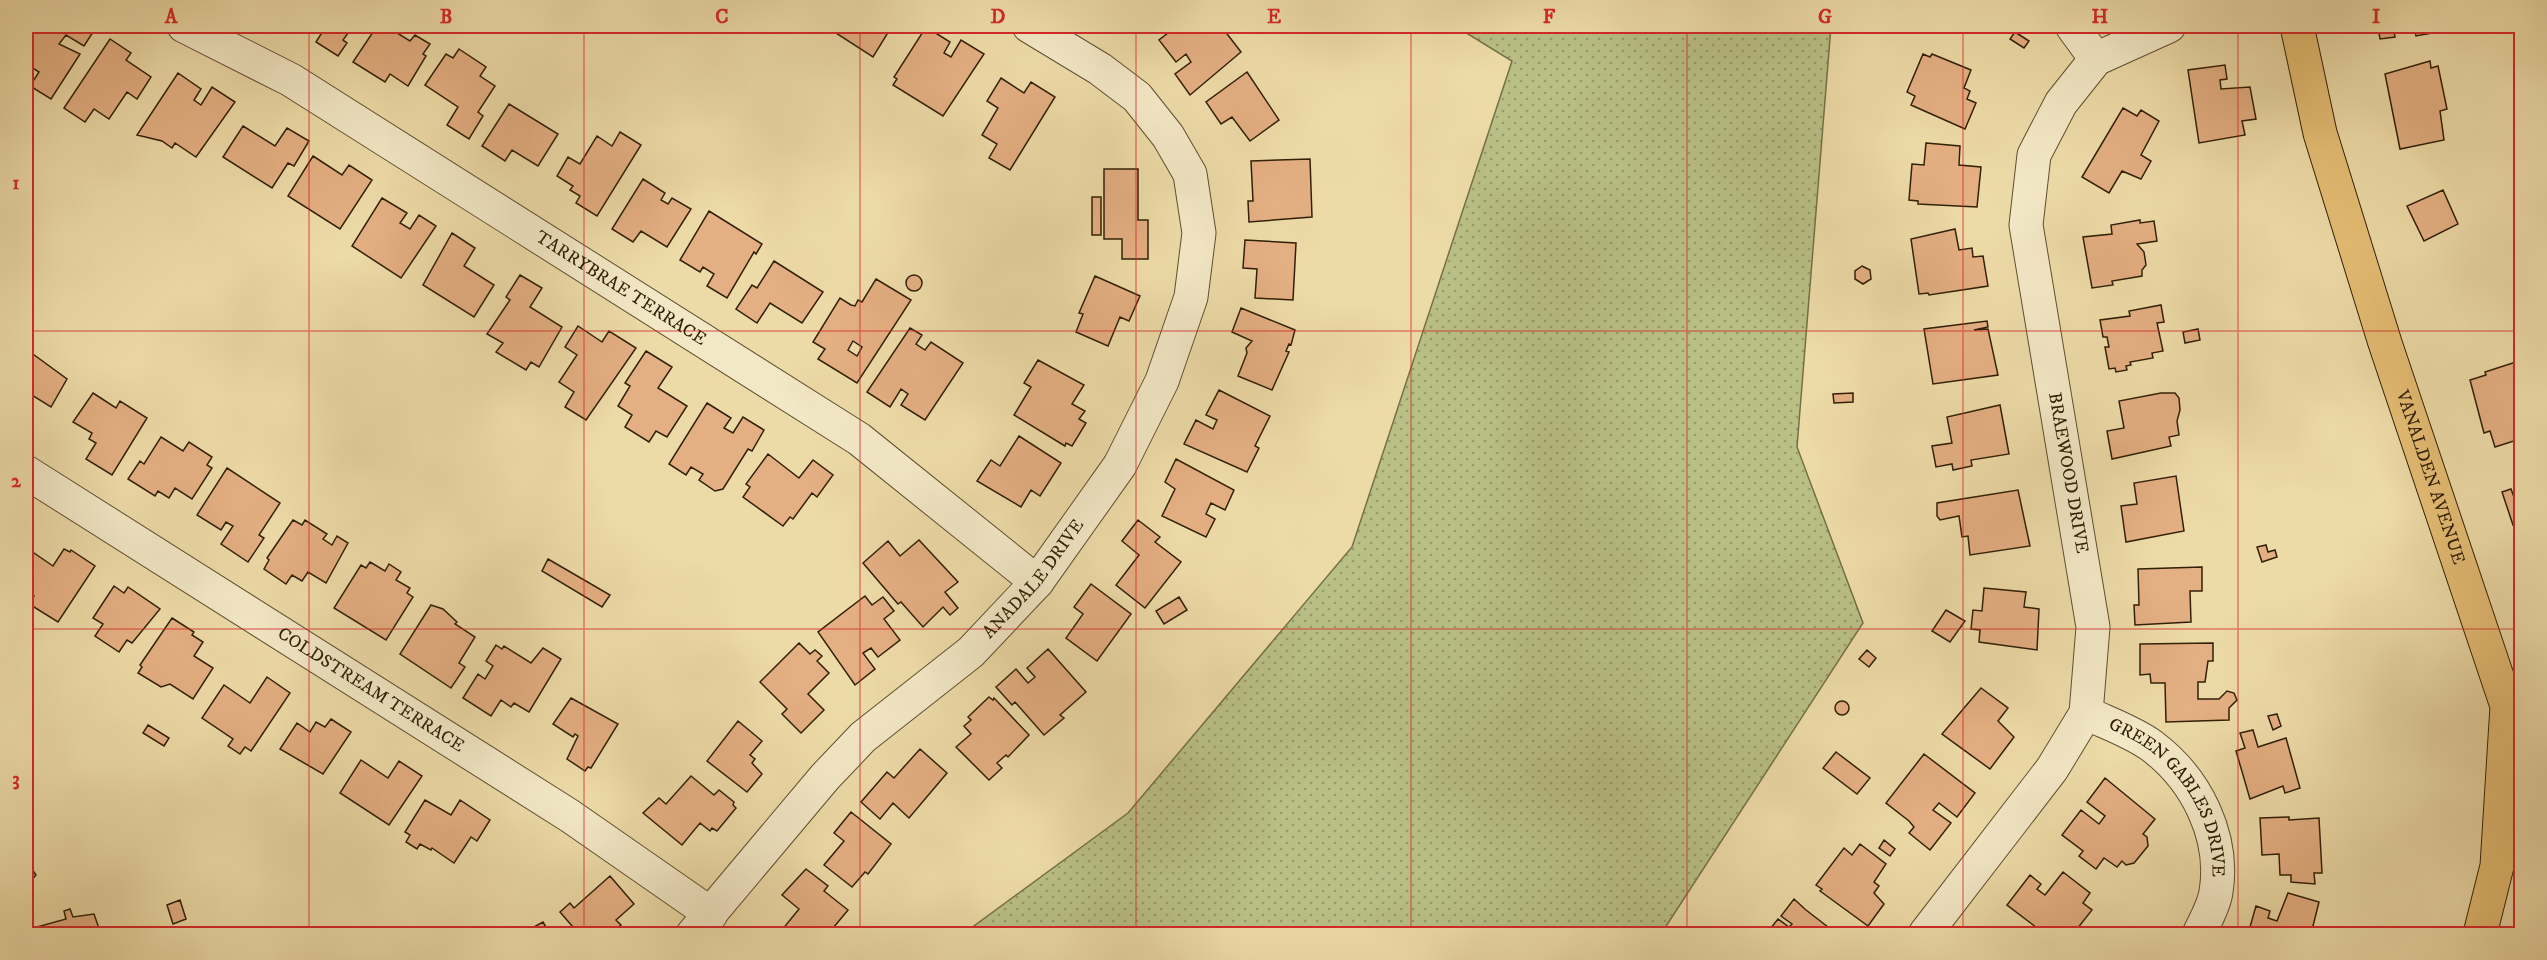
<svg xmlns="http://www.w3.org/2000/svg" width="2547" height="960" font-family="'IM FELL DW Pica',serif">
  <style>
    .grass { fill: url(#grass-dots); stroke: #757047; stroke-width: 1.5 }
    .building { fill: #e4af82; stroke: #312008; stroke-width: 1.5; fill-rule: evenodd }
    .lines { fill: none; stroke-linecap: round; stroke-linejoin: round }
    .minor-casing { stroke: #604f30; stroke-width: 35 }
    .major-casing { stroke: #312008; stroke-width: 35 }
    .minor { stroke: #f3e8c6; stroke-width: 33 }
    .major { stroke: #e6be74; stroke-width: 33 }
    .grid { fill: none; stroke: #d62828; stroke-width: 1.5; stroke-opacity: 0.55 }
    .labels { text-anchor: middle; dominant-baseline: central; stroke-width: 4.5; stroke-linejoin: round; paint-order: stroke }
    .street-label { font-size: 18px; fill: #312008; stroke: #f3e8c6 }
    .neatline { fill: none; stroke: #d62828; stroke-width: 2 }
    .grid-label { font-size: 20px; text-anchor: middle; font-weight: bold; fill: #d62828 }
  </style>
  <defs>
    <pattern id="grass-dots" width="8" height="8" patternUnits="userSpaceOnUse" patternTransform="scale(1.5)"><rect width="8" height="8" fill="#b9c086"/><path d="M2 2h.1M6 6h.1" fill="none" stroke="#979c6c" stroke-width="1.8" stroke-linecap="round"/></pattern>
  </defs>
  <rect width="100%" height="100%" fill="#eddba7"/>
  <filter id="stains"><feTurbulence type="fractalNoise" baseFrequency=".00333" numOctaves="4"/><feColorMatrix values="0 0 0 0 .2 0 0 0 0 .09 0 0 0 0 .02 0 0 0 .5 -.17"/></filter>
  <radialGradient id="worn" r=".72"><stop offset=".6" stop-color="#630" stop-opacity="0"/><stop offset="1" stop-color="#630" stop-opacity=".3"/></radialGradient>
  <!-- grass -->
  <path class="grass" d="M1455 26H1831L1797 447 1863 623 1661 934H963L1128 813 1352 547 1512 61Z"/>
  <!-- building -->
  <path class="building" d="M32 26H90L95 29 84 46 66 35 59 44 80 54 51 99 30 86 39 72 26 64V42L33 31 29 29Z
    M326 26H353L343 40 347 43 338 56 316 42Z
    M377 26H386L410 41 415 35 430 44 423 54 426 56 408 86 390 74 385 82 353 62Z
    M825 26H892L873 57Z
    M1177 26H1221L1241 52 1190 95 1175 74 1191 62 1186 54 1176 62 1159 40Z
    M2378 26H2393L2395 37 2380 39Z
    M2414 26H2465L2466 27 2416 36Z
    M926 27 950 42 944 53 951 57 961 40 984 54 943 116 893 85 897 79 894 77Z
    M2015 32 2029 41 2024 48 2010 39Z
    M110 39 131 53 126 60 151 77 137 99 127 92 109 119 94 109 85 122 64 108Z
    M459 49 486 67 480 76 495 86 478 112 483 116 469 139 447 125 458 107 425 85 446 54 453 58Z
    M1923 54 1930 57 1932 54 1971 70 1964 88 1970 91 1967 99 1976 103 1965 129 1911 105 1915 96 1907 92Z
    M2430 61 2431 68 2438 66 2447 109 2440 111 2444 140 2400 149 2385 74Z
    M2225 65 2227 79 2220 80 2221 89 2250 87 2256 119 2242 121 2245 135 2199 143 2188 70Z
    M1247 72 1279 120 1250 141 1232 117 1221 124 1206 102Z
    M178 73 201 89 194 100 201 105 212 87 235 102 196 157 175 143 172 148 162 141 137 135Z
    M1001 78 1024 93 1031 82 1055 97 1010 170 989 158 997 144 982 135 998 108 987 101Z
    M509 104 558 134 538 166 512 150 505 161 482 146Z
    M2123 108 2137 116 2141 110 2159 121 2141 155 2151 161 2141 179 2122 171 2109 193 2082 177Z
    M243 126 275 146 287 128 309 141 294 166 288 163 272 188 223 157Z
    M620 132 641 145 597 216 576 203 580 196 570 190 573 186 557 176 568 157 580 164 597 136 612 146Z
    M1926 143 1960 146 1959 165 1981 167 1977 207 1918 204V201L1909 200 1912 164 1924 165Z
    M313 156 342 175 349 165 372 180 340 229 288 196Z
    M1310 159 1312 217 1249 222 1248 201H1253L1251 161Z
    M1104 169H1138V220H1148V259H1122V239H1104Z
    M643 179 665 193 661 200 668 204 672 198 691 209 667 247 641 231 633 242 612 229Z
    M2443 190 2458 224 2424 241 2407 206Z
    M1092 197H1101V235H1092Z
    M382 198 407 213 400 223 410 229 419 215 436 226 401 278 352 246Z
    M709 211 762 244 756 254 754 252 727 298 707 286 714 274 703 267 700 272 680 260Z
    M2140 220V223L2154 221 2157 241 2137 244 2144 252 2146 265 2142 270V276L2112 281 2113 285 2092 288 2083 237 2112 234 2111 225Z
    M1955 229 1959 250 1972 248 1973 257 1983 256 1988 286 1929 295 1928 293 1919 294 1911 239Z
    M452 233 475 248 464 266 494 285 474 317 423 285Z
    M1245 240 1296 243 1293 300 1255 298 1257 269 1243 268Z
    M774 261 823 292 802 323 770 303 757 323 736 309 752 285 757 288Z
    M1862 266 1870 270 1871 279 1863 284 1855 279V271Z
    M906 283a8 8 0 1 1 16 0a8 8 0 1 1-16 0Z
    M520 275 542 288 530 307 562 327 539 367 531 362 526 370 496 352 503 343 487 334 510 300 506 297Z
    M1095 276 1140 296 1129 321 1120 317 1108 346 1076 332 1083 314 1079 313Z
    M876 279 911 300 857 383 818 359 825 349 813 342 840 298 851 305 855 306 858 300 862 302ZM853 341 862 347 857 356 848 350Z
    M2161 305 2164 322 2157 323 2163 351 2152 353 2153 358 2130 362 2131 365 2126 366 2127 370 2116 372 2115 368 2109 369 2105 347H2109L2107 337H2103L2100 320 2130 316 2129 311Z
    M1241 308 1295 330 1291 345 1289 344 1286 351 1289 352 1272 390 1238 376 1247 353 1246 348 1252 341 1232 332Z
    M1987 321 1988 327 1974 330 1988 329 1998 375 1933 384 1924 329Z
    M578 326 602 342 609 331 636 348 586 420 565 407 574 392 559 382 577 355 565 347Z
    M910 328 922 335 916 344 925 350 931 342 963 363 925 420 901 405 908 394 901 389 890 407 867 392Z
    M2198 329 2200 340 2185 343 2183 332Z
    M26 349 67 379 51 407 27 392 26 394Z
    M646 351 672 367 658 388 687 406 667 437 656 431 649 442 625 427 632 415 618 406 630 386 625 383Z
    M1038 360 1084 385 1072 404 1085 411 1079 419 1086 423 1072 446 1066 443 1065 446 1014 415 1031 387 1024 383Z
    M2522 360V422L2515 424 2520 439 2495 447 2490 431 2484 433 2470 380 2486 375 2485 372Z
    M1219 390 1270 416 1255 446 1259 448 1247 472 1184 444 1196 420 1213 429 1217 420 1206 415Z
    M93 393 116 408 120 401 147 418 112 475 86 459 96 443 89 439 92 433 73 422Z
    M1853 393V402L1834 403 1833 394Z
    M2161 393H2175L2179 398 2180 410 2177 421 2179 435 2169 437 2171 446 2112 459 2107 431 2124 428 2119 401Z
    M707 403 731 418 724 428 733 433 743 417 764 430 752 451 748 449 723 489 715 491 699 480 703 474 691 467 686 475 669 464Z
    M2000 405 2009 454 1971 460 1972 466 1953 470 1952 464 1936 467 1932 446 1952 443 1947 417Z
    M1019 436 1061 463 1040 496 1031 490 1021 507 977 481 991 460 1000 466Z
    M161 437 183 451 189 442 212 457 207 465 212 468 192 499 175 488 169 498 158 491 155 496 128 479 140 461 144 464Z
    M768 454 799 478 813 460 833 475 817 497 812 493 793 519 790 517 783 526 743 497 750 487 746 484Z
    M1176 459 1234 490 1225 510 1211 503 1206 514 1215 519 1206 537 1162 516 1175 489 1165 482Z
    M227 468 280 503 259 535 264 538 248 562 221 544 233 526 226 522 221 530 197 515Z
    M2176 476 2184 531 2126 542 2121 506 2137 504 2134 483Z
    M2511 489 2514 497 2522 494V522L2513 525 2502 492Z
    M2018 490 2030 546 1970 555 1968 536 1962 537 1959 516 1940 520 1937 516V503Z
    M293 520 302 525 305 520 327 534 323 539 332 545 337 536 348 543 326 583 308 572 302 581 292 575 286 584 264 569 269 560 267 558Z
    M1138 520 1160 537 1155 542 1181 562 1145 608 1116 585 1139 555 1122 541Z
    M919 540 958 582 945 592 958 608 950 615 943 607 923 627 901 602 898 604 863 563 888 541 900 556Z
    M2266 545 2268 552 2275 550 2277 557 2262 562 2257 547Z
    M64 549 70 552 71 550 95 566 58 622 29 604 34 596 26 591V565L34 553 53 566Z
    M548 559 610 595 602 607 542 571Z
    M370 562 385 571 389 564 401 572 396 580 410 588 407 593 413 597 386 640 334 608 361 565 366 568Z
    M2202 567V591H2190L2191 622 2135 625 2134 605H2139L2138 569Z
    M1091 584 1131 614 1097 661 1066 638 1083 614 1074 607Z
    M114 586 124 593 128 587 160 609 132 643 127 640 119 652 95 636 103 624 93 618Z
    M1984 588 2026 592 2024 607 2039 609 2037 650 1979 642 1980 630 1971 629 1973 610 1982 611Z
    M865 596 872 605 883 597 894 611 884 619 900 640 878 657 871 648 863 653 875 669 855 685 818 632Z
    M1179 597 1187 610 1164 624 1156 611Z
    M431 605 443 609 457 622 455 624 475 637 459 663 465 667 451 688 400 654Z
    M1946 610 1965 621 1950 642 1932 631Z
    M172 618 194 632 192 635 203 642 194 656 213 668 193 699 170 684 161 687 138 673 142 667 140 665Z
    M799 643 810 654 815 650 822 656 817 661 829 673 808 694 824 710 801 733 782 714 787 709 760 682Z
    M2213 643V661H2208L2205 682H2198V699H2219L2227 691 2234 693 2237 700 2229 708V720L2166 722 2165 683H2151L2150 674 2140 675V644Z
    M496 645 502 649 504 646 531 663 543 648 561 659 529 712 514 703 511 707 501 700 491 716 463 698 478 674 485 679 493 666 486 661Z
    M1048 649 1086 692 1060 715 1064 718 1044 735 1015 702 1012 705 996 687 1016 669 1028 683 1035 677 1027 668Z
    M1867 650 1876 658 1869 667 1859 659Z
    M267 677 290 693 251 751 245 747 240 754 228 746 233 739 202 718 224 685 250 703Z
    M1981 688 2008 708 1998 721 2014 737 1990 769 1942 734Z
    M989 697 993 700 994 698 1029 735 1008 757 1006 755 997 763 1002 768 989 780 956 747 971 734 964 726 971 720 968 717Z
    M571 698 618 724 591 768 588 767 585 771 567 759 578 736 575 734 573 737 553 724Z
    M1835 708a7 7 0 1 1 14 0a7 7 0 1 1-14 0Z
    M2277 714 2281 726 2273 730 2268 716Z
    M331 719 351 732 323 774 280 749 297 723 310 732 316 722 325 727Z
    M738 721 762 741 750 755 755 759 752 763 762 774 747 792 707 761Z
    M148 725 169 738 164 746 143 733Z
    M2253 730 2258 747 2286 738 2300 788 2285 793 2283 786 2250 799 2236 751 2245 748 2240 733Z
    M920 749 947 773 909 818 893 803 880 819 861 802 887 772 894 778Z
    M1836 752 1870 778 1857 794 1823 768Z
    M1924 754 1975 793 1957 817 1939 803 1933 810 1951 823 1930 850 1909 833 1914 827 1909 821 1886 803Z
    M361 760 388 778 399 761 422 776 389 825 340 793Z
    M691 776 714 795 719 790 734 802 733 805 736 808 717 831 712 828 710 831 700 823 682 845 643 813 659 798 666 804Z
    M2105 778 2155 819 2143 834 2147 837 2148 846 2134 863 2126 865 2122 861 2117 867 2104 858 2096 869 2079 856 2083 851 2062 835 2081 810 2099 824 2105 816 2087 802Z
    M425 800 451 815 460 800 490 820 477 841 471 837 454 863 432 848 431 850 420 844 417 849 406 842 410 835 405 832Z
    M851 812 891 844 868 874 865 872 852 887 824 865 844 841 834 833Z
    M2289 817V820L2319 818 2322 873H2314L2315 884 2291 882V875H2280L2279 854 2262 855 2260 818Z
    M1884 840 1895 849 1890 856 1879 848Z
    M1860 844 1886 864 1874 882 1879 886 1874 893 1884 904 1868 926 1820 891 1822 889 1816 885 1844 848 1852 855Z
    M26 860 31 865 30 866 36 875 26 887Z
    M806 869 828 886 824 891 848 910 828 934H785L781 931 799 909 782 895Z
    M2063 872 2090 893 2083 903 2092 910 2073 934H2045L2007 905 2030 875 2041 884 2037 889 2045 895Z
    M610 876 634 904 616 920 621 925 616 929 619 934H579L560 912 570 903 574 908Z
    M2288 893 2319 902 2311 934H2248L2256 906 2270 911 2268 918 2277 921Z
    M1794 899 1806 910 1837 934H1766L1778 919 1789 927 1792 924 1781 916Z
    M180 900 186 919 173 924 167 905Z
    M70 909 73 917 94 914 101 934H31L38 930 37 927 66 919 64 911Z
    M543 922 550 934H521Z"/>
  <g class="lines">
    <defs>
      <g id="minor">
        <path id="s1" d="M184 26 291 80 859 439 1037 582"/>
        <path d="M2072 26 2096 59"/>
        <path id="s2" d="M26 472 570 816 711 914"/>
        <path id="s3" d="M2086 713C2107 723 2133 732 2152 746 2196 779 2225 836 2216 892 2214 906 2205 921 2199 934"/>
        <path id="s4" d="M693 934 825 777 863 737 971 652 1037 582 1120 465 1162 381 1191 297 1199 233 1190 174 1168 136 1137 97 1100 69 1029 26"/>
        <path d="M1925 934 2052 769 2086 713 2093 627 2026 225 2034 155 2061 103 2096 59 2169 26"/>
      </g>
      <g id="major">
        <path id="s5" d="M2297 26 2320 133 2385 343 2507 706 2497 866 2480 934"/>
      </g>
    </defs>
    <!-- minor casing -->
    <use href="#minor" class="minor-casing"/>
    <!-- major casing -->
    <use href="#major" class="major-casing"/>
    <!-- minor -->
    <use href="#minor" class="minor"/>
    <!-- major -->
    <use href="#major" class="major"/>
  </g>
  <!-- grid -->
  <path class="grid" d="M309 26V934M584 26V934M860 26V934M1136 26V934M1411 26V934M1687 26V934M1963 26V934M2238 26V934M26 331H2522M26 629H2522"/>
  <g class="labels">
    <!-- street labels -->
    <g class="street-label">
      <text stroke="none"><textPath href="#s1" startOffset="510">TARRYBRAE TERRACE</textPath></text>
      <text transform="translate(2068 473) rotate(80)">BRAEWOOD DRIVE</text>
      <text stroke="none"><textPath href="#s5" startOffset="471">VANALDEN AVENUE</textPath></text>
      <text stroke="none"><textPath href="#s4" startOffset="494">ANADALE DRIVE</textPath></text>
      <text stroke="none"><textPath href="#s2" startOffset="408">COLDSTREAM TERRACE</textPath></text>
      <text stroke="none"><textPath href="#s3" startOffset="126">GREEN GABLES DRIVE</textPath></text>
    </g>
  </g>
  <!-- margin -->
  <rect width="2547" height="960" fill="none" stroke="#eddba7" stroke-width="66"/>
  <rect x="33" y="33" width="2481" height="894" class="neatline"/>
  <g class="grid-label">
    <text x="171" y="23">A</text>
    <text x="446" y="23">B</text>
    <text x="722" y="23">C</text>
    <text x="998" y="23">D</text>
    <text x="1274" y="23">E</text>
    <text x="1549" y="23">F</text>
    <text x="1825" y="23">G</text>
    <text x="2100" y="23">H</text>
    <text x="2376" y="23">I</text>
    <text x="16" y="189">1</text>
    <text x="16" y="487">2</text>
    <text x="16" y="785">3</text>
  </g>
  <rect width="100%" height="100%" filter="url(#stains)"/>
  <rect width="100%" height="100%" fill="url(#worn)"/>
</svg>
